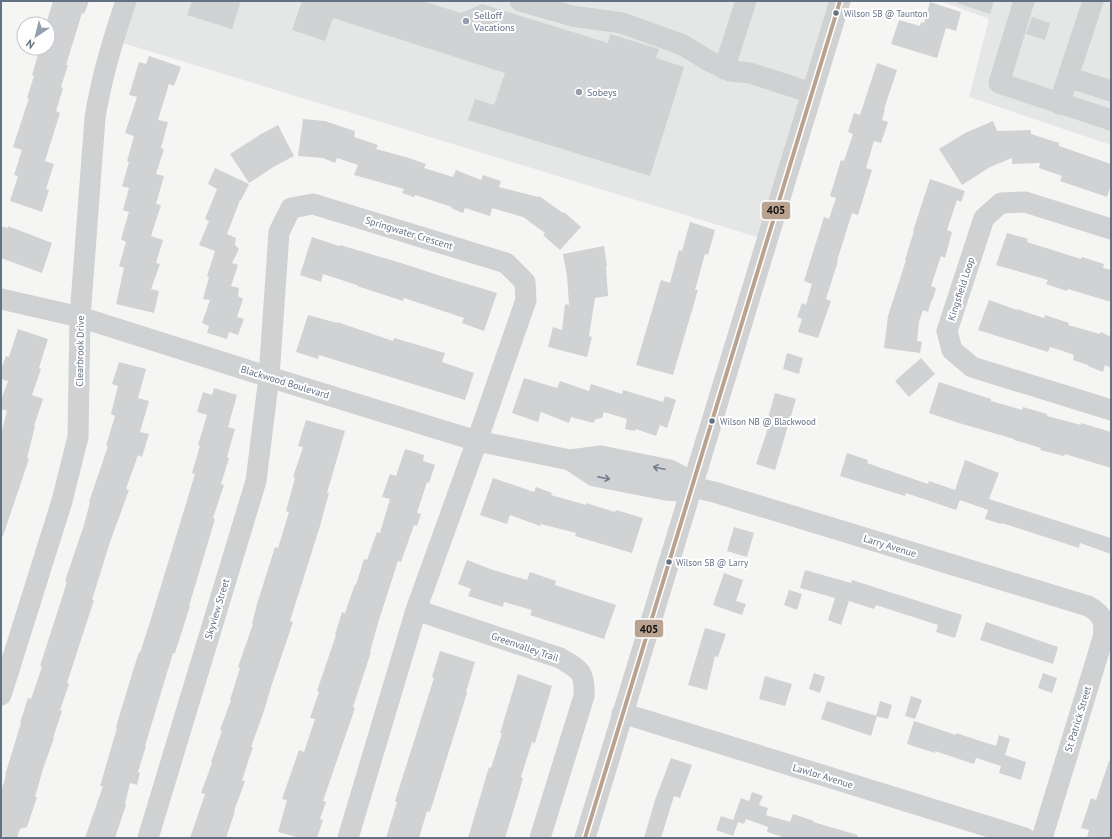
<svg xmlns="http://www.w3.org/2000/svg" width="1112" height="839" font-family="'PT Sans',sans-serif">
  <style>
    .built { fill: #e5e6e6 }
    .building { fill: #d1d2d3 }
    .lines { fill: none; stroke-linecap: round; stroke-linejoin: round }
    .minor { stroke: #d0d1d2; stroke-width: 21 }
    .bus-1-casing { stroke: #fff; stroke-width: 7 }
    .bus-1 { stroke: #b9a390; stroke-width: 4 }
    .oneway { stroke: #737f91 }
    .bus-dot { fill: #637185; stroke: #fff; stroke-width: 1.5 }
    .poi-dot { fill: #969fac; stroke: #fff; stroke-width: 1.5 }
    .labels { text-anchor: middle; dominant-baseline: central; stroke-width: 4; stroke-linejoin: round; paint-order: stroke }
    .bus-label { font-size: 9px; fill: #637185; stroke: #fff; text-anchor: start }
    .poi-label { font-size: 10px; fill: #637185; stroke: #fff; text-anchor: start }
    .street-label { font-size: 10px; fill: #637185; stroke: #fff }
    .line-badge { stroke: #fff; stroke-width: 1.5 }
    .pale-badge-label { font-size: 11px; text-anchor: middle; font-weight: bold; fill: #111 }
  </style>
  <rect width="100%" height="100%" fill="#f5f5f3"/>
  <!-- built -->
  <path class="built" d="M126 1H841L770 241 113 40Z
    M941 1H1111V145L969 97 989 19Z"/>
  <!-- building -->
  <path class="building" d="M53 1H89L84 14 82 13 66 65H68L61 87 63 88 56 111 60 113 45 161 54 164 46 189 49 190 42 212 10 201 18 176 14 175 22 150 13 147 29 98H27L34 76 32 75 40 48H48V24H46Z
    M192 1H241L232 29 187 15Z
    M302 1H422L461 13 482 4 608 43 610 34 659 49 656 58 684 67 650 176 468 120 475 99 494 105 505 73 333 18 325 41 292 30Z
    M958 1H994L990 14 957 3Z
    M930 2 961 12 956 31 946 28 937 58 891 44 899 20 920 26 921 22 924 23Z
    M1032 17 1050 23 1045 40 1026 34Z
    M149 56 181 67 174 86 169 84 158 120 168 122 161 148 164 149 156 174 164 176 156 204 161 205 151 236 163 240 156 263 160 264 151 289 159 291 154 313 116 304 124 268 119 266 126 242 121 239 129 212 123 210 129 188 122 186 129 162 127 161 134 136 125 133 137 97 129 95 139 62 146 64Z
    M877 63 897 70 884 109H885L882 120 888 122 881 143 874 141 866 168 872 170 858 215 852 213 837 261H838L826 299 831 301 818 338 798 332 802 319 797 317 802 303 806 305 812 284 804 281 824 217 829 219 836 198 830 196 841 160 844 161 853 134 848 132 854 113 860 115Z
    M303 119 325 121 355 131 354 137 378 145 376 149 406 157 426 164 424 168 453 177 456 170 481 180 483 175 501 181 499 187 538 197 539 196 563 213 564 212 581 227 560 250 543 235 545 233 523 217 492 208 490 216 465 208 463 213 451 208 452 207 415 195 414 197 402 193 404 189 354 175 358 165 337 158 335 163 323 158 298 156Z
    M993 121 997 131 1031 130V134L1059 143V146L1111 164V185L1107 197 1060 181 1062 176 1039 168 1040 163 1012 164V158L990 167 962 185 939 149 965 133Z
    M278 125 294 156 275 166 249 183 230 154 261 134Z
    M215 168 249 184 241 200H240L227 234 236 238 235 245 239 249 232 263 238 265 231 286 239 288 238 296 243 299 237 317 244 319 238 335 229 332 227 339 207 333 209 326 202 323 210 300 203 299 209 277 207 276 215 251 199 245 209 221 205 219 217 189 208 184Z
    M930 179 965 191 961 202 957 200 947 230 952 232 945 258 941 256 931 286 936 288 933 299H932L928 312 923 310 919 322 917 341 922 342 920 353 884 348 888 316 906 260H905L914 231H913Z
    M690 222 715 230 708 255 705 254 695 290H698L673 375 636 365 661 280 670 283 679 250 682 251Z
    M1 226 8 228V226L52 243 42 273 1 258Z
    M1007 233 1028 239 1027 242 1081 259 1082 257 1104 264 1103 268 1111 270V302L1068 289 1067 291 1046 284 1048 280 996 265Z
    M312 237 339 246 340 245 401 263 447 278 497 293 484 331 462 323 464 318 404 298 403 301 357 286V285L323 274 321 282 300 275Z
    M604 246 607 266H606L608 296 595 298 589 336 592 337 587 357 548 347 553 327 562 330 565 304 569 305 567 276 563 254Z
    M989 300 1017 310V309L1044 318 1045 315 1069 323 1068 325 1100 334 1101 332 1111 337V368L1105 365 1103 372 1088 366V365L1073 360 1074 355 1063 351 1050 347 1048 352 978 330Z
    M308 315 337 323V322L393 341 394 338 445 353 442 362 474 373 465 400 319 355 318 359 296 352Z
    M18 329 48 339 39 368 41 369 32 395 43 399 34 426H35L27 458 29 459 3 536H1V434L7 411 1 409V400L8 381 1 379V370L6 356 9 357Z
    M787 353 803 358 799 374 783 369Z
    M921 358 935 374 909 397 895 381Z
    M119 362 146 369 138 398 149 401 140 432 149 434 142 457 138 455 126 489 129 490 110 542 92 600H94L67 683 69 684 60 710 62 711 53 738H54L44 766 35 797H37L27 827 20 829 17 838H8L1 836V792L6 775H5L21 723H20L28 698 31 699 42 667 40 666 67 582 65 581 84 525 90 502H89L108 446H106L115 416 111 414 118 386 112 384Z
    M524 378 557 388 560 381 589 391 591 384 622 394 623 390 663 402 665 396 676 400 667 428 660 425 656 436 636 429 635 431 625 429 627 419 604 412 602 418 596 419 593 423 571 417 569 423 541 412 538 422 512 413Z
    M939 382 991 399V401L1022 410 1023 407 1047 414V416L1081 425V423L1111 432V468L1065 454 1064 456 1040 450 1041 448 1014 440V439L959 423 929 413Z
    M214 388 237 395 228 427 235 429 227 457 229 458 221 484 224 485 213 518 215 519 189 606H190L175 653H173L145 746H146L138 772 140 773 137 785 130 783 125 804 126 805 115 838H85L103 786H100L117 728 116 727 132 674 139 652 140 653 150 622 195 474 192 473 200 446 198 445 207 415 197 412 203 392 212 395Z
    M775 393 796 399 775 470 756 464 771 419 768 418Z
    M306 420 345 431 327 493H329L320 526 290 621 293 622 272 684 264 711 251 747H253L242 780 245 781 234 811H235L226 838H190L205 794 201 793 212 763 211 762 222 731 220 730 231 700H230L240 668 238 667 253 624H252L257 604 275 547 278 548 289 512 286 511 295 478 293 477 303 447 298 446Z
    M405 449 424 455 423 461 435 465 429 483 427 482 417 513 421 514 417 526 414 525 401 562 398 561 378 623 370 652H371L353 707 355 708 323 801 326 802 320 819 323 820 317 838H300L278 832 287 800 282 799 299 750 304 752 315 719 310 718 319 692 317 691 336 635H335L342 612 345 613 355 584 356 585 364 559 367 560 377 532 380 533 390 499 382 497 390 474 396 476Z
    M847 453 868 460 867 463 928 484 929 481 955 490 965 460 978 465 999 473 989 499 1111 538V554L1080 543 1079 548 1002 523 1001 524 985 519 988 510 960 500 956 510 906 493 905 496 840 476Z
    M493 478 534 492 536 487 552 493 551 495 586 505V503L615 512 616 510 643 518 632 553 575 536 576 533 541 524 540 526 510 515 507 524 480 515Z
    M734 527 754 533 747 557 727 551Z
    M467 560 493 570 527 580 530 572 556 581 555 585 616 605 604 639 530 615 532 610 504 602 503 607 468 596 471 589 458 584Z
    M805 570 851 583 852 580 962 615 955 638 936 632 938 625 876 605 874 609 849 601 841 625 828 620 835 598 800 588Z
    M724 573 743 580 736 601 746 604 742 615 713 605Z
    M789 590 802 594 797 610 784 605Z
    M986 622 1058 647 1053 664 980 640Z
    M705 628 726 634 718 657 715 656 707 690 688 685Z
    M440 651 475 662 466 692 467 693 430 812 427 811 419 838H386L397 802 395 801 434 678 432 677Z
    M814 673 825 677 820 693 809 689Z
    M1043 673 1057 678 1052 693 1038 688Z
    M518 674 552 686 535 743 532 742 521 777 523 778 514 809 505 838H468L489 767 491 768 502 733H500Z
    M765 676 792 684 785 706 759 699Z
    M911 696 922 700 915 719 905 716Z
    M827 701 877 716 871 736 821 719Z
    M880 701 892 705 888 719 876 716Z
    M914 721 956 735V733L996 746 999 735 1010 739 1005 755 1026 762 1021 780 999 773 1001 766 976 758 974 764 935 751V753L907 744Z
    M671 758 692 765 680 798 674 796 661 838H644L655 800Z
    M1109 761 1111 762V838H1087L1089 830 1081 828 1091 798 1096 800Z
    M752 792 763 796 759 805 768 808 766 815 790 822 793 814 814 821 813 822 858 835 857 838H786L767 832 768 827 746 819 744 824 738 822 733 836 716 830 721 816 733 820 741 798 749 801Z"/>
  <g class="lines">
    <!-- minor -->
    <path class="minor" d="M520 1 572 16 622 23 683 45 709 61 730 71 750 73 812 93
      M1024 1 999 83 1111 120
      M724 69 746 1
      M1068 77 1111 91
      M1059 104 1093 1
      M1111 229 1025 202 1001 203 984 218 947 331 952 350 972 367 1111 410
      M1 299 80 317 269 377 477 441 570 460 601 456 670 470 681 476 692 487
      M570 460 594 476 666 490 679 491 692 487 714 492 1088 606C1103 614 1105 621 1103 638L1042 838
      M416 610 560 658C580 670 585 671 584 696L540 838
      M1 695 62 501 78 437 80 317 95 118C101 78 113 39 126 1
      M622 713 1025 838
      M148 838 256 481 269 377 279 232 291 208 313 204 506 263 525 282 526 300 477 441 416 610 348 838
      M585 838 840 1"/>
    <defs>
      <path id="bus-1" d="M585 838 840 1"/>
    </defs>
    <!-- bus-1 casing -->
    <use href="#bus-1" class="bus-1-casing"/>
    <!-- bus-1 -->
    <use href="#bus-1" class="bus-1"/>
  </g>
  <!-- one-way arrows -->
  <defs><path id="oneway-shaft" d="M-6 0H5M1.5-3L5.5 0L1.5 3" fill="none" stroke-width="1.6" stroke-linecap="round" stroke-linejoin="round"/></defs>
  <g class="oneway">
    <use href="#oneway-shaft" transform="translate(659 468) rotate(-168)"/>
    <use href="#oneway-shaft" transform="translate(604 478) rotate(11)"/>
  </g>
  <!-- markers -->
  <g class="bus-dot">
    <circle cx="836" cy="13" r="3.5"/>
    <circle cx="712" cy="421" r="3.5"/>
    <circle cx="669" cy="562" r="3.5"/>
  </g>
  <g class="poi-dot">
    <circle cx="466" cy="21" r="4"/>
    <circle cx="579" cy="92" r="4"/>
  </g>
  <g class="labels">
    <!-- bus labels -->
    <g class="bus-label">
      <text x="844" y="13">Wilson SB @ Taunton</text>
      <text x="720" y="421">Wilson NB @ Blackwood</text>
      <text x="676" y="562">Wilson SB @ Larry</text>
    </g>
    <!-- poi labels -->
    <g class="poi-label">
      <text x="474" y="15">Selloff<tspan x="474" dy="12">Vacations</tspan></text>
      <text x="587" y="92">Sobeys</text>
    </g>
    <!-- street labels -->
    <g class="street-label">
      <text transform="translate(409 233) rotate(17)">Springwater Crescent</text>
      <text transform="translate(961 289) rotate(-72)">Kingsfield Loop</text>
      <text transform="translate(80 351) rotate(-89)">Clearbrook Drive</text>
      <text transform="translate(285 382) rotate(17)">Blackwood Boulevard</text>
      <text transform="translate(890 546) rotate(17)">Larry Avenue</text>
      <text transform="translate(217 609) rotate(-73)">Skyview Street</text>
      <text transform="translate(525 647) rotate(19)">Greenvalley Trail</text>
      <text transform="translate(1078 719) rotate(-73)">St Patrick Street</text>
      <text transform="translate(823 776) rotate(17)">Lawlor Avenue</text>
    </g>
  </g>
  <g class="line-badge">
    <rect x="761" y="201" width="30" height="19" rx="4" fill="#b9a390"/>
    <rect x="634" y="619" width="30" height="19" rx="4" fill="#b9a390"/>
  </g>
  <g class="pale-badge-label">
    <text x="776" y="214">405</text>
    <text x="649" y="633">405</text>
  </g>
  <!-- border -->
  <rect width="1112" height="839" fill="none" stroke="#637185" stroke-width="4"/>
  <!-- north arrow -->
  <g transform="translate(36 36) rotate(215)"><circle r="19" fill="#ffffff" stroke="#c1c6ce"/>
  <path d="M0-3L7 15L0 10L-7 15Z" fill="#969fac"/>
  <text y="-6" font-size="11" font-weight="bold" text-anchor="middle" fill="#637185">N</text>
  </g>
</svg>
